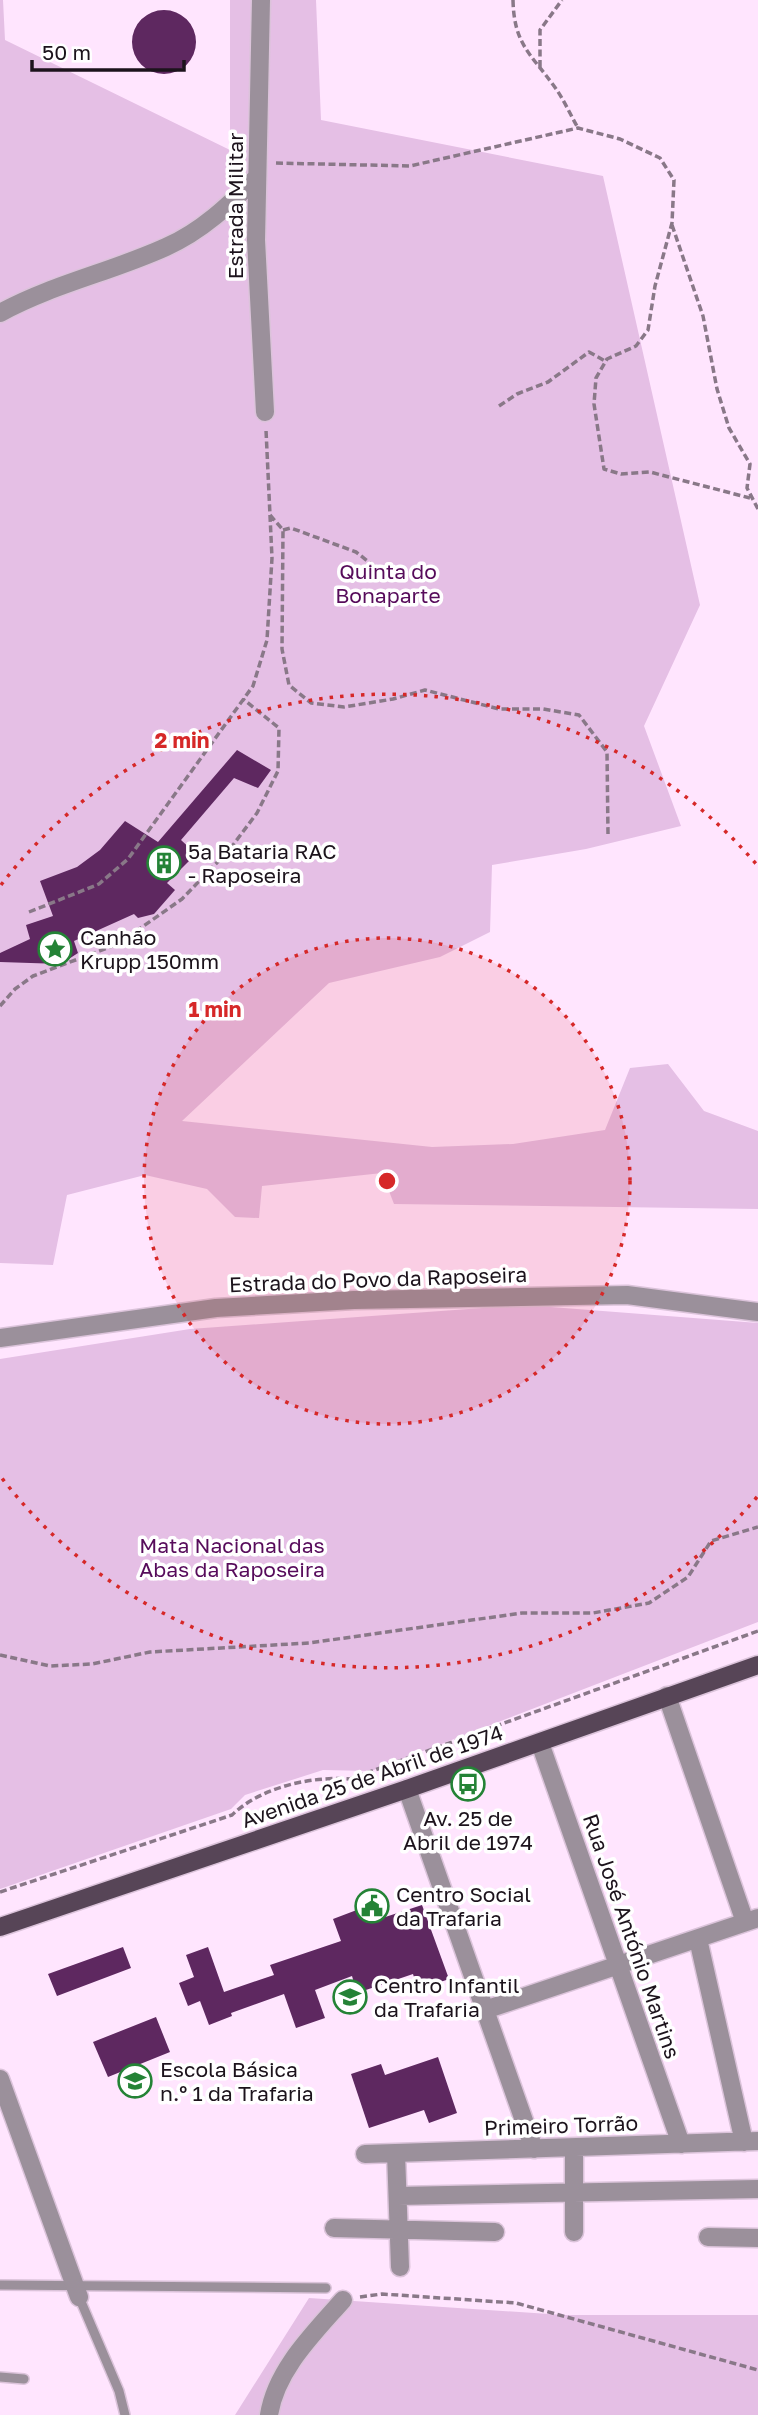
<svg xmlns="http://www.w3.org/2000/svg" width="758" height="2415" font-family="'Golos Text',sans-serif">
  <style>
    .green { fill: #e5bfe5 }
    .building { fill: #5e2860 }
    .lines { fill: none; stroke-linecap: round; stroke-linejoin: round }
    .lane-casing { stroke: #dbc3da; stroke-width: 12 }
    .street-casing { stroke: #dbc3da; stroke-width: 21 }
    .primary-casing { stroke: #dbc3da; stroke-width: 21 }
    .path { stroke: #897888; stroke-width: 3.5; stroke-dasharray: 7 3.5; stroke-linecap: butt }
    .lane { stroke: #9b909b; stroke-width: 9 }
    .street { stroke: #9b909b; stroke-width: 18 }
    .primary { stroke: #574557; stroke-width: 18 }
    .ring { fill: none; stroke: #d62828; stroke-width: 3.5; stroke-dasharray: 3.5 7 }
    .labels { text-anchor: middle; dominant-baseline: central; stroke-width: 7; stroke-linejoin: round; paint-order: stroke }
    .street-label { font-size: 21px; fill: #1c131c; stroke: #fff }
    .park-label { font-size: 21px; fill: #570c5b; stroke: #fff }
    .poi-label { font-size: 21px; fill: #1c131c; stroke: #fff; text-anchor: start }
    .centre { fill: #d62828; stroke: #fff; stroke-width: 3.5 }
    .ring-label { font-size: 21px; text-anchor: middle; font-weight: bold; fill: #d62828; stroke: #fff; stroke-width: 7; stroke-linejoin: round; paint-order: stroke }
  </style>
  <rect width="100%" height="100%" fill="#ffe5fe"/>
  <!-- green -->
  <path class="green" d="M0 0H3L5 40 230 150V0H316L321 120 603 176 700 605 644 726 681 826 586 849 492 865 490 932 440 957 329 983 182 1121 432 1147 513 1144 605 1130 630 1068 668 1064 704 1111 758 1131V1209L394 1204 382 1173 262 1186 259 1218 235 1217 207 1189 145 1175 67 1195 53 1265 0 1263Z
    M525 1305 758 1323V1622L371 1771 323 1770 245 1795 231 1809 0 1889V1359L190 1329Z
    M309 2298 564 2315H758V2415H235Z"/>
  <!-- building -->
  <path class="building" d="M132 42a32 32 0 1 1 64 0a32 32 0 1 1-64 0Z
    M237 750 271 770 258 788 234 778 181 840 196 854 167 883 175 890 154 914 138 918 134 914 74 941 78 953 61 964 0 962V953L30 939 26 925 53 916 40 881 77 867 100 850 125 821 158 842Z
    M422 1905 449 1979 418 1990 413 1974 357 1993 352 1976 315 1990 325 2018 296 2028 284 1994 231 2013 232 2016 209 2025 200 2001 188 2006 179 1983 194 1977 186 1955 208 1947 224 1992 274 1975 270 1965 341 1941 333 1919 362 1908 367 1923Z
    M123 1947 131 1968 57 1996 48 1974Z
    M156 2017 170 2052 108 2077 93 2042Z
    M438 2057 457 2113 429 2123 424 2110 369 2128 351 2074 381 2064 385 2075Z"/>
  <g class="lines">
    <defs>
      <path id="lane" d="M0 2285 326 2288
        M79 2297 119 2391 125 2415
        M0 2377 24 2379"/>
      <path id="street" d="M261 0 256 240 265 412
        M0 313C53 284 111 272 166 247 202 231 229 205 256 178
        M0 1338 216 1308 354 1300 627 1295 758 1312
        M667 1696 745 1922
        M540 1743 681 2144
        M407 1789 534 2149
        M698 1939 744 2142
        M485 2010 758 1918
        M0 2079 79 2297
        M396 2153 400 2267
        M365 2154 758 2141
        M398 2196 758 2189
        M334 2228 495 2232
        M574 2232V2148
        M708 2237 758 2238
        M269 2415C276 2370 313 2334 343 2300"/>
      <path id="primary" d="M0 1927 407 1789 758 1665"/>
    </defs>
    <!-- lane casing -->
    <use href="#lane" class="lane-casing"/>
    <!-- street casing -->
    <use href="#street" class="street-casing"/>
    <!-- primary casing -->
    <use href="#primary" class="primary-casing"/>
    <!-- path -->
    <path class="path" d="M513 0C514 44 530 53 554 86 563 98 570 114 578 128
      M540 67V30L562 0
      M276 163 410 166 578 128 620 139 660 158 674 180 672 223 655 286 648 330 636 346 607 359 596 378 594 404 604 469 621 474 650 472 750 498
      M672 225 703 316 717 389 729 428 750 464 747 488 758 509
      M499 406 517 394 548 382 589 352 605 361
      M270 515 283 530 282 649 289 685 311 703 344 707 393 699 425 690 499 709H543L579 715 607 752 608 834
      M283 530 291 528 356 552 383 573
      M29 912 99 884 128 859 253 686 267 640 272 558 266 430
      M0 1006 15 989 33 976 118 944 182 899 230 849 257 813 278 771 279 728 243 699
      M0 1655 50 1666 92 1664 150 1652 309 1643 522 1613H593L649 1603 688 1577 711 1541 758 1527
      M0 1892 232 1815C261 1787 311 1776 350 1779L758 1631
      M360 2297 382 2294 516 2303 758 2370"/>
    <!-- lane -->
    <use href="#lane" class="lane"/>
    <!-- street -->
    <use href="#street" class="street"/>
    <!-- primary -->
    <use href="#primary" class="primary"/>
  </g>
  <!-- distance rings -->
  <circle cx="387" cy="1181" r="243" fill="#d62828" fill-opacity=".12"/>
  <g class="ring">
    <circle cx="387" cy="1181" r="243"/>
    <path d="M757 1497A486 486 0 0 1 1 1477M1 885A486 486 0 0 1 757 865"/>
  </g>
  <!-- icons -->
  <defs>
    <symbol id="building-ring" viewBox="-11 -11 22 22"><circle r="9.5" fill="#fff" stroke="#248336" stroke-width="1.5"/><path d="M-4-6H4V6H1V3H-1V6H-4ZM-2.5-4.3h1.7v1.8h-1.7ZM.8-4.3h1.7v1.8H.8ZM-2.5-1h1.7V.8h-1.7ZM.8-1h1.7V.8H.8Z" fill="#248336"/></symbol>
    <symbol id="sight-ring" viewBox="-11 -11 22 22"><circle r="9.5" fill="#fff" stroke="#248336" stroke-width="1.5"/><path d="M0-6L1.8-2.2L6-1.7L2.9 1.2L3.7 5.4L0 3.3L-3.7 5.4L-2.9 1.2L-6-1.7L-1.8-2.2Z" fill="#248336"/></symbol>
    <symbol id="bus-ring" viewBox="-11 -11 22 22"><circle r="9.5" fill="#fff" stroke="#248336" stroke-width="1.5"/><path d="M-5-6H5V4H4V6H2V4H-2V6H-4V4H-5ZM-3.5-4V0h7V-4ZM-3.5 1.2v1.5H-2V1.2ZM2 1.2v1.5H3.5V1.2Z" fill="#248336"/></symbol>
    <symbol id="civic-ring" viewBox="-11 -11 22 22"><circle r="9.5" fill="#fff" stroke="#248336" stroke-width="1.5"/><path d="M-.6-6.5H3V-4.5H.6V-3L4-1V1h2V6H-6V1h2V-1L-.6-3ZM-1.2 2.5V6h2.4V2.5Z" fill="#248336"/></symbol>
    <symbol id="school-ring" viewBox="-11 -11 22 22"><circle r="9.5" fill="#fff" stroke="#248336" stroke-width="1.5"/><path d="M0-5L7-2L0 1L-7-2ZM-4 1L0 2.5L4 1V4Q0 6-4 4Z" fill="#248336"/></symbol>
  </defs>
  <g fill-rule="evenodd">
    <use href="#building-ring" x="145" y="844" width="38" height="38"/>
    <use href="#sight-ring" x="36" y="930" width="38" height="38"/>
    <use href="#bus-ring" x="449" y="1765" width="38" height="38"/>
    <use href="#civic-ring" x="353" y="1887" width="38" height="38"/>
    <use href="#school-ring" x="331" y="1978" width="38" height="38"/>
    <use href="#school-ring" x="116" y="2062" width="38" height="38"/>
  </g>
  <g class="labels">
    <!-- street labels -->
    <g class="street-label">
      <text transform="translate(235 206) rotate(-90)">Estrada Militar</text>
      <text transform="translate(378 1279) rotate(-2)">Estrada do Povo da Raposeira</text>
      <text transform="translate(372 1776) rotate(-19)">Avenida 25 de Abril de 1974</text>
      <text transform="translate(632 1936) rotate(71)">Rua José António Martins</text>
      <text transform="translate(561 2125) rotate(-2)">Primeiro Torrão</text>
    </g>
    <!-- park labels -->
    <g class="park-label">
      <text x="388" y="571">Quinta do<tspan x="388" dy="24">Bonaparte</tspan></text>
      <text x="232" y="1545">Mata Nacional das<tspan x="232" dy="24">Abas da Raposeira</tspan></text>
    </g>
    <!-- poi labels -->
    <g class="poi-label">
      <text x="188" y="851">5ª Bataria RAC<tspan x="188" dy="24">- Raposeira</tspan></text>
      <text x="80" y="937">Canhão<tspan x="80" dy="24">Krupp 150mm</tspan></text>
      <text x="468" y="1818" text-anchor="middle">Av. 25 de<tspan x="468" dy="24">Abril de 1974</tspan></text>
      <text x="396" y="1894">Centro Social<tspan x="396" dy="24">da Trafaria</tspan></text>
      <text x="374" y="1985">Centro Infantil<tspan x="374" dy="24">da Trafaria</tspan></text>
      <text x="160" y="2069">Escola Básica<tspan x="160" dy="24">n.º 1 da Trafaria</tspan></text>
    </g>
  </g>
  <circle cx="387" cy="1181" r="10" class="centre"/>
  <g class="ring-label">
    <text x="182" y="748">2 min</text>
    <text x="215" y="1017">1 min</text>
  </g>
  <!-- scale -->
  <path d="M32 60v10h152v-10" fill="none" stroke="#1c131c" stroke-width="3.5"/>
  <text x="42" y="60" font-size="21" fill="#1c131c" stroke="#ffffff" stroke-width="5" paint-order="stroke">50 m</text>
</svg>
